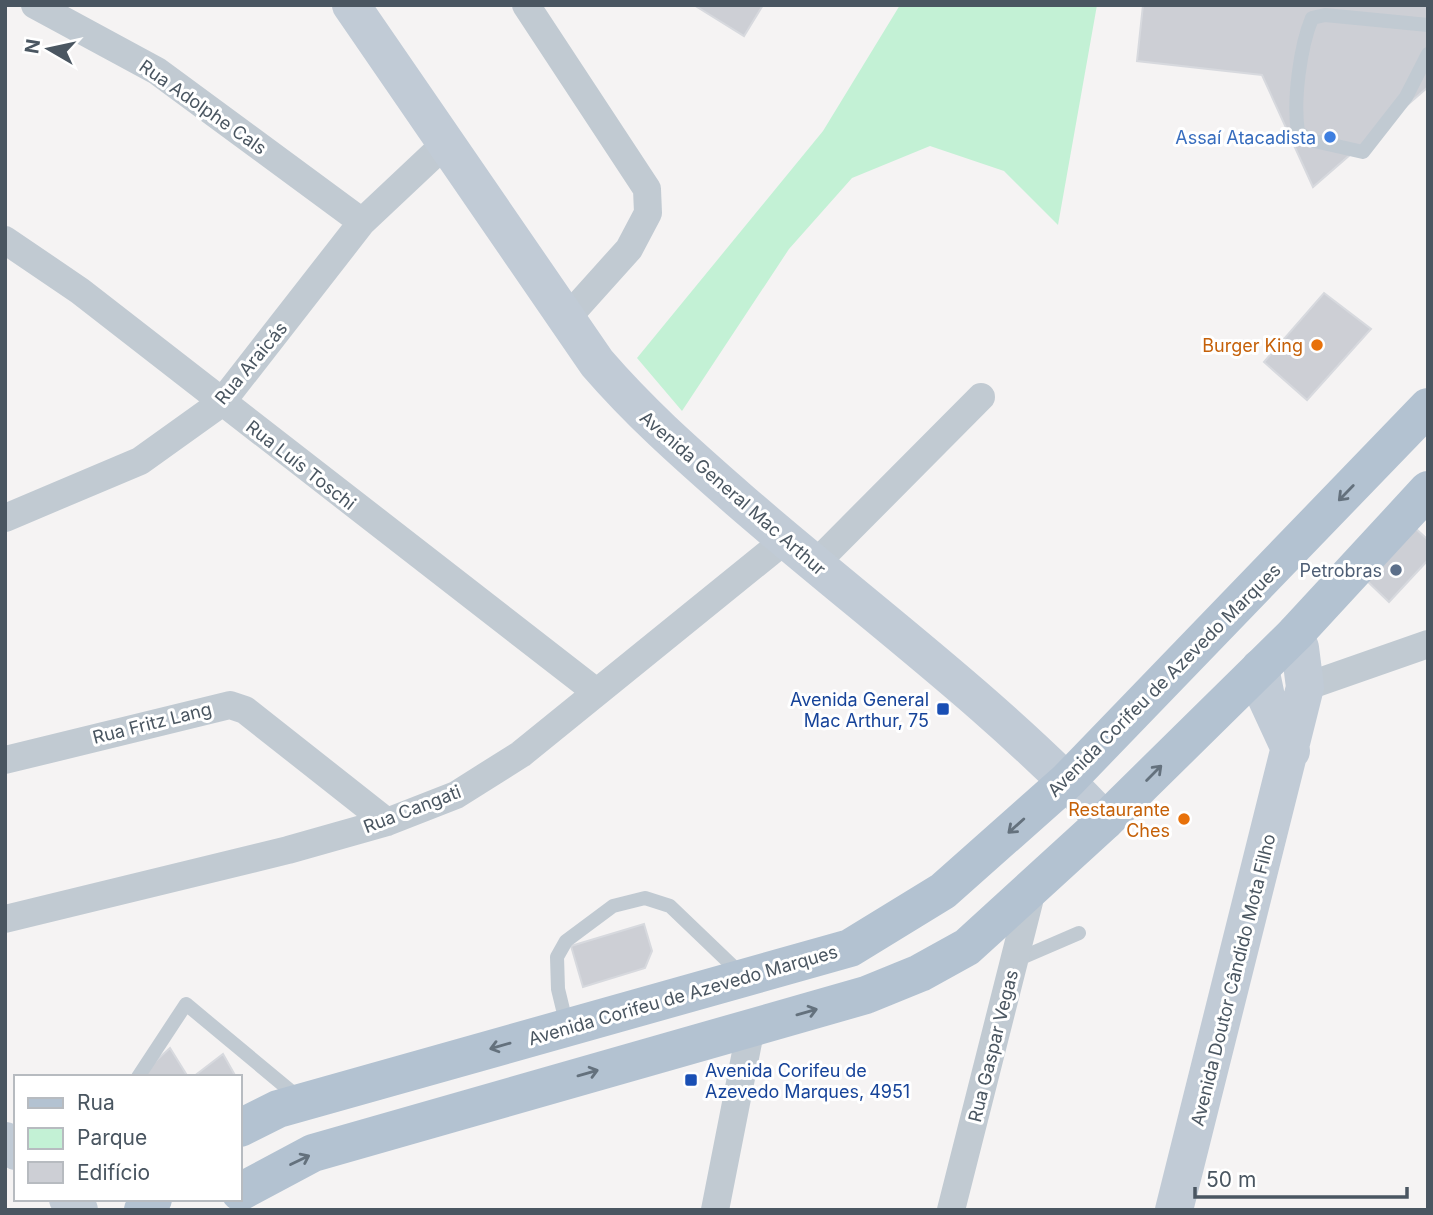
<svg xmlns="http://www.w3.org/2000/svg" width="1433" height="1215" font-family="Inter,sans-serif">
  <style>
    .green { fill: #c3f1d5 }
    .building { fill: #cdcfd5; stroke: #d7d9de; stroke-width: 2 }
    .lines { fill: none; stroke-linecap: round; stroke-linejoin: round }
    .lane { stroke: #c1cad2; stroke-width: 14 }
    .street { stroke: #c1cad2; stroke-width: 28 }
    .secondary { stroke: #c1cbd6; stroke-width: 38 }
    .primary { stroke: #b3c2d1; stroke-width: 38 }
    .oneway { stroke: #64717d }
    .shop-dot { fill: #3f7fe0; stroke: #fff; stroke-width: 2.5 }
    .food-dot { fill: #e8710a; stroke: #fff; stroke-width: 2.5 }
    .service-dot { fill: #5c6f8a; stroke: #fff; stroke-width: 2.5 }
    .transit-dot { fill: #1a4fb4; stroke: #fff; stroke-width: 2.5 }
    .labels { text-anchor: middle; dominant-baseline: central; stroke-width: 6; stroke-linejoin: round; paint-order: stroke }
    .street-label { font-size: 18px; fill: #4a5661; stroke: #fff }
    .shop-label { font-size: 18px; fill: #366cbe; stroke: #fff; text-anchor: end }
    .food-label { font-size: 18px; fill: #c56008; stroke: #fff; text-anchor: end }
    .service-label { font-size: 18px; fill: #4e5e75; stroke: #fff; text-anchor: end }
    .transit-label { font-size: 18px; fill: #164399; stroke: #fff; text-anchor: end }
  </style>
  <rect width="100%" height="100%" fill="#f5f3f3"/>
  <!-- green -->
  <path class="green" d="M900 5H1097L1058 225 1004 171 930 146 852 178 789 249 682 411 637 358 823 131Z"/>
  <!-- building -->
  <path class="building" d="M694 5H763L744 36Z
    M1143 5H1428V87L1313 187 1262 75 1137 61Z
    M1324 293 1371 329 1307 400 1264 362Z
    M1413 526 1428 540V560L1389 602 1365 579Z
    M644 924 652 951 645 968 583 987 571 946Z
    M170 1048 188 1077H138Z
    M223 1054 236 1077H193Z"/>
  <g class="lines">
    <!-- lane -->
    <path class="lane" d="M1428 25 1325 15 1312 18C1300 47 1293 101 1298 132L1310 140 1363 152 1406 97 1428 54
      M1014 961 1079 933
      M567 1026 558 989 557 957 566 941 613 906 645 898 670 906 741 974
      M138 1077 186 1004 299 1098"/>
    <!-- street -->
    <path class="street" d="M35 5 157 71 362 222
      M526 5 647 189 648 213 629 249 567 318
      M5 240 80 291 595 691
      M5 518 140 461 221 403 362 222 447 142
      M815 564 981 397
      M1305 687 1428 644
      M5 760 230 705 245 710 387 822
      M5 919 288 850 387 822 456 795 521 754 785 540
      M715 1210 751 1027
      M951 1210 1033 886"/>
    <!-- secondary -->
    <path class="secondary" d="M351 5 597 363C642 415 687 454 738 499 861 606 993 702 1105 821
      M1260 668 1266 697 1291 751
      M5 1141 16 1151
      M68 1199 79 1210
      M1174 1210 1305 687 1300 648 1295 634"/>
    <!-- primary -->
    <path class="primary" d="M240 1128 278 1109 850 948 943 891 1067 781 1428 407
      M240 1192 313 1153 866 995 920 973 967 947 1105 821 1295 634 1428 490
      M143 1210 153 1199"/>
  </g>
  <!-- one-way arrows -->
  <defs><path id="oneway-shaft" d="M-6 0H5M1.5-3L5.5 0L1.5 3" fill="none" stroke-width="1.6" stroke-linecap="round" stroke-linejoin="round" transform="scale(1.75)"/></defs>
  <g class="oneway">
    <use href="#oneway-shaft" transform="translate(1346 493) rotate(134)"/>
    <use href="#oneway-shaft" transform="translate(1154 773) rotate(-45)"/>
    <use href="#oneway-shaft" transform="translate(1016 826) rotate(138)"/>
    <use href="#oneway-shaft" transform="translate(807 1012) rotate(-16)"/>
    <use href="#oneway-shaft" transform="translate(500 1046) rotate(164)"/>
    <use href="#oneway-shaft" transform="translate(588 1073) rotate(-16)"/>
    <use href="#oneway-shaft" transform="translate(300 1160) rotate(-26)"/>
  </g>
  <!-- markers -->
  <circle class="shop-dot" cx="1330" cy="137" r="7"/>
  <g class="food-dot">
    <circle cx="1317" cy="345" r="7"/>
    <circle cx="1184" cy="819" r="7"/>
  </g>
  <circle class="service-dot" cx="1396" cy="570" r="7"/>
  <g class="transit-dot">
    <rect x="936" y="702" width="14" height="14" rx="3.5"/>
    <rect x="684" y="1073" width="14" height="14" rx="3.5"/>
  </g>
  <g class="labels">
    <!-- street labels -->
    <g class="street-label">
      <text transform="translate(203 107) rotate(35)">Rua Adolphe Cals</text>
      <text transform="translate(251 363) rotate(-50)">Rua Araicás</text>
      <text transform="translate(301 465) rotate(38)">Rua Luís Toschi</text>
      <text transform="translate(733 493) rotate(41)">Avenida General Mac Arthur</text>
      <text transform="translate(1164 680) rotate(-45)">Avenida Corifeu de Azevedo Marques</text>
      <text transform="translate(152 723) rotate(-14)">Rua Fritz Lang</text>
      <text transform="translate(412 809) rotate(-21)">Rua Cangati</text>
      <text transform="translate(1233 980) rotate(-76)">Avenida Doutor Cândido Mota Filho</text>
      <text transform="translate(683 995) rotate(-16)">Avenida Corifeu de Azevedo Marques</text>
      <text transform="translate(993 1046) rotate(-76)">Rua Gaspar Vegas</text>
    </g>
    <!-- shop labels -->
    <g class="shop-label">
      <text x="1316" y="137">Assaí Atacadista</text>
    </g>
    <!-- food labels -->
    <g class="food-label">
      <text x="1303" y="345">Burger King</text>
      <text x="1170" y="809">Restaurante<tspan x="1170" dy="21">Ches</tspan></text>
    </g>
    <!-- service labels -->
    <g class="service-label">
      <text x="1382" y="570">Petrobras</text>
    </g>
    <!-- transit labels -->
    <g class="transit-label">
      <text x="929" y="699">Avenida General<tspan x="929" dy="21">Mac Arthur, 75</tspan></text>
      <text x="705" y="1070" text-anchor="start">Avenida Corifeu de<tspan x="705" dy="21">Azevedo Marques, 4951</tspan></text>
    </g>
  </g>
  <!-- border -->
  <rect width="1433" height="1215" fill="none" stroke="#4a5661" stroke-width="14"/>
  <!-- legend -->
  <rect x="14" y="1075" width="228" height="126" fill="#ffffff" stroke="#b7bbc0" stroke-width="2"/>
  <rect x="28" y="1098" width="35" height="10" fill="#b3c2d1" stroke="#b7bbc0" stroke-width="2"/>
  <text x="77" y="1110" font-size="21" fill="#4a5661">Rua</text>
  <rect x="28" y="1128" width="35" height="21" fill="#c3f1d5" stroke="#b7bbc0" stroke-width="2"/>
  <text x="77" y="1145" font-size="21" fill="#4a5661">Parque</text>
  <rect x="28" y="1162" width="35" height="21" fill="#cdcfd5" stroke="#b7bbc0" stroke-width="2"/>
  <text x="77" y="1180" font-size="21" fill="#4a5661">Edifício</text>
  <!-- north arrow -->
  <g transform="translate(49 49) rotate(279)" stroke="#ffffff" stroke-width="5" paint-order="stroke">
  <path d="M0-5L12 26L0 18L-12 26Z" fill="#4a5661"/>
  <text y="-10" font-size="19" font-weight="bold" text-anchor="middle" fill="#4a5661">N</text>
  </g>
  <!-- scale -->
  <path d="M1195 1187v10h212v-10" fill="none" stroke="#4a5661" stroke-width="3.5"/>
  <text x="1206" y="1187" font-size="21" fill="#4a5661" stroke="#ffffff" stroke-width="5" paint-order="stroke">50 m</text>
</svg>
